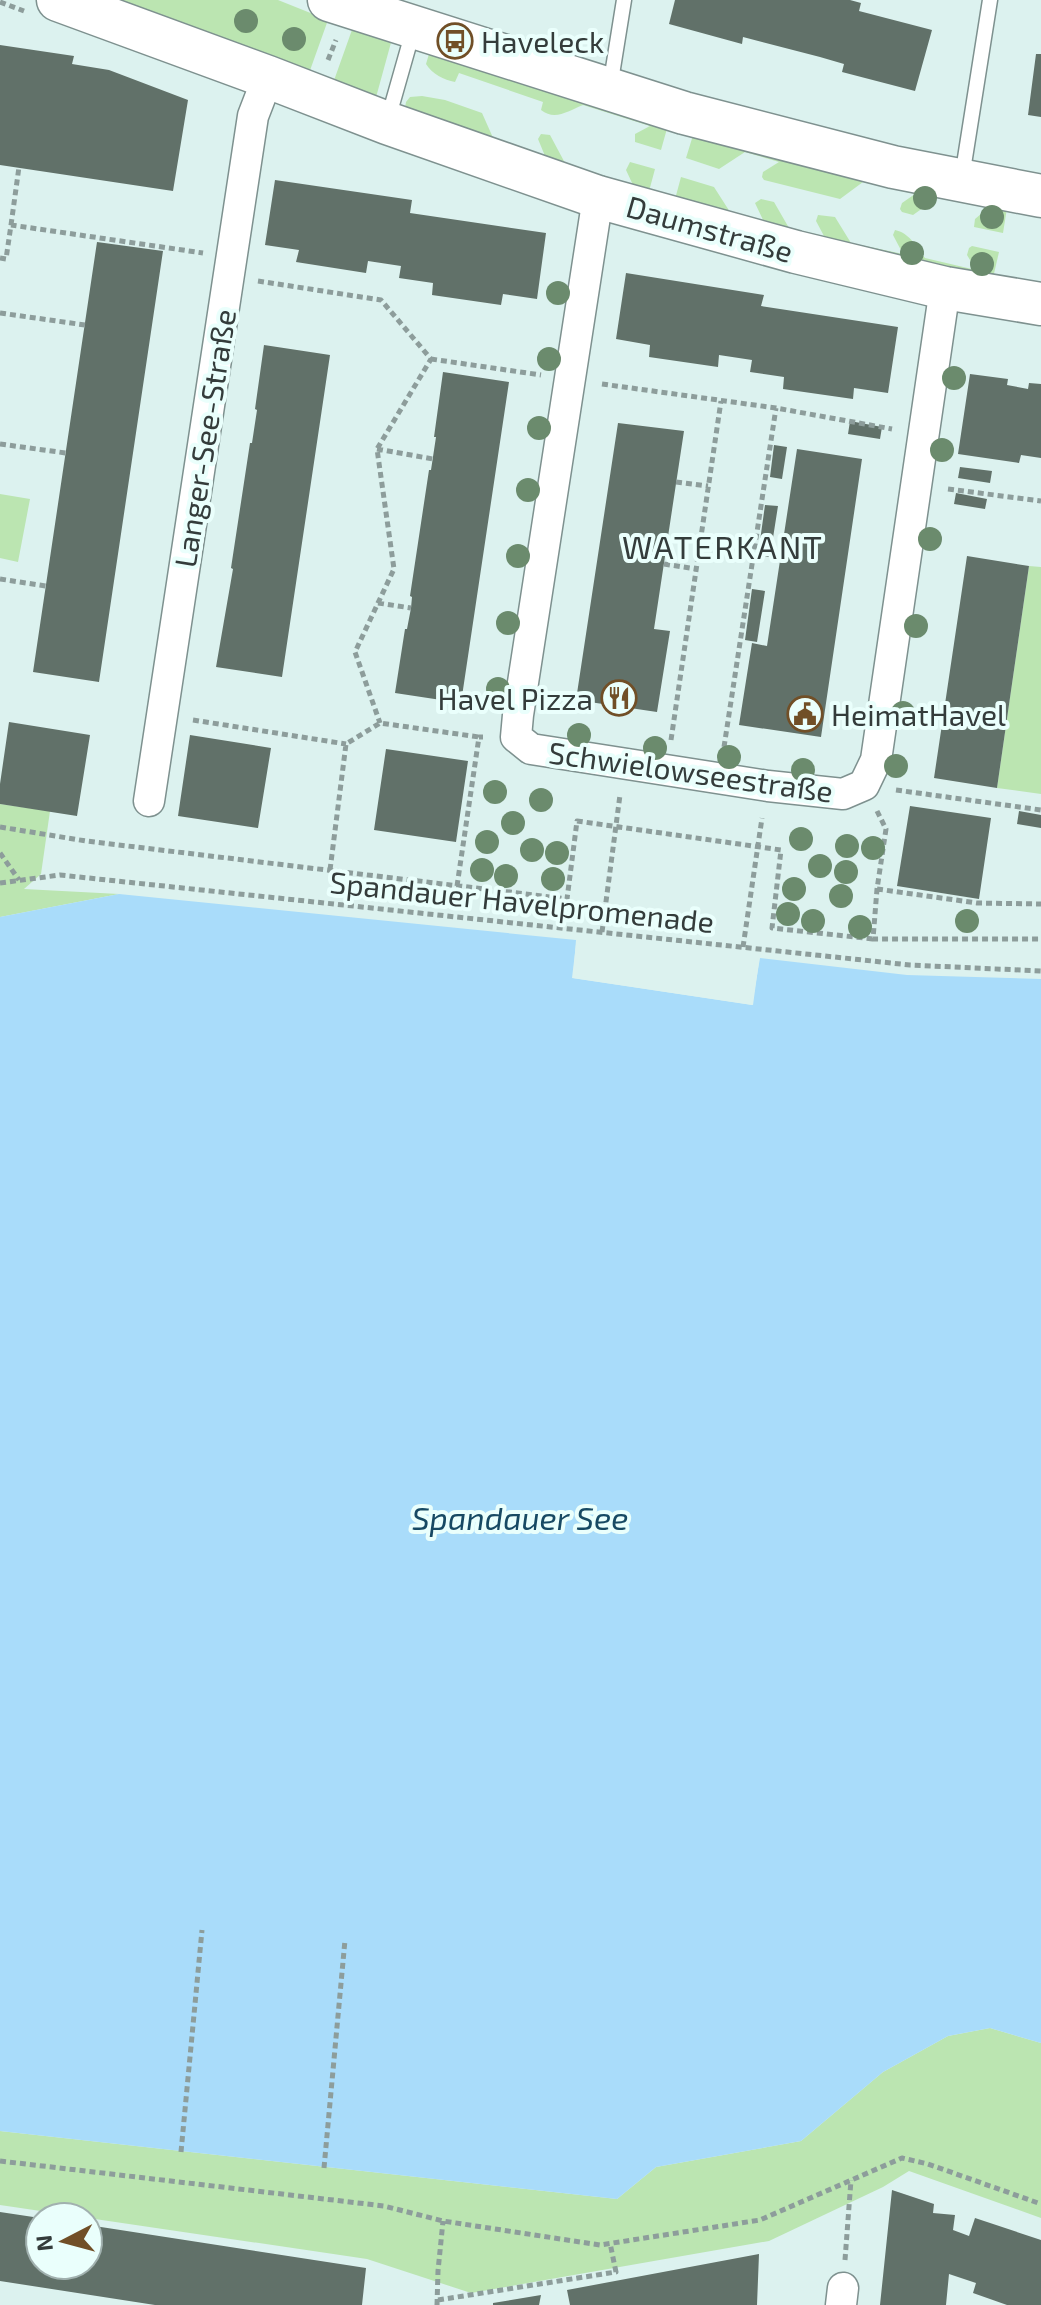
<svg xmlns="http://www.w3.org/2000/svg" width="1041" height="2305" font-family="'Exo 2',sans-serif">
  <style>
    .green { fill: #bbe5b1 }
    .water { fill: #a9dcfa }
    .pier { fill: #dcf2ef }
    .building { fill: #617169 }
    .lines { fill: none; stroke-linecap: round; stroke-linejoin: round }
    .service-casing { stroke: #7e918f; stroke-width: 17 }
    .minor-casing { stroke: #7e918f; stroke-width: 33 }
    .secondary-casing { stroke: #7e918f; stroke-width: 45 }
    .path { stroke: #8d9d9b; stroke-width: 5; stroke-dasharray: 6 4; stroke-linecap: butt }
    .service { stroke: #fff; stroke-width: 14 }
    .minor { stroke: #fff; stroke-width: 30 }
    .secondary { stroke: #fff; stroke-width: 42 }
    .tree { fill: #6b8b6d }
    .labels { text-anchor: middle; dominant-baseline: central; stroke-width: 8; stroke-linejoin: round; paint-order: stroke }
    .poi-label { font-size: 30px; fill: #343c3b; stroke: #eafffc; text-anchor: start }
    .street-label { font-size: 30px; fill: #343c3b; stroke: #eafffc }
    .neighbourhood-label { font-size: 32px; letter-spacing: 2px; fill: #343c3b; stroke: #eafffc }
    .water-label { font-size: 32px; font-style: italic; fill: #174963; stroke: #eafffc }
  </style>
  <rect width="100%" height="100%" fill="#dcf2ef"/>
  <!-- green -->
  <path class="green" d="M103 0H278L328 20 308 76Z
    M353 27 392 39 375 101 332 86Z
    M429 54 668 125 661 150 635 142V134L650 126 583 105C568 111 555 121 541 110L543 102 459 73 455 82C444 80 432 74 426 64Z
    M422 96 445 100 482 113 494 140 545 156 538 139 541 134 550 135 565 163 633 185 626 170 630 162 655 169 648 195 405 108 406 102 410 97Z
    M694 132 1007 208 1003 233 974 227 975 219 988 208 937 198 913 215 902 212 900 209 902 203 915 194 863 182 840 199 764 180 762 177 763 172 779 162 745 152 719 169 686 158Z
    M681 177 714 187 730 212 764 222 755 203 761 199 774 202 789 228 824 236 816 221 818 215 835 217 851 243 903 254 893 235 895 230C910 233 916 247 925 258L976 270 967 255 969 248 972 246 999 252 993 278 674 203Z
    M0 494 30 499 18 562 0 558Z
    M1029 566 1041 567V794L997 788Z
    M0 804 50 811 41 874 24 889 119 894 0 917Z
    M990 2028 1041 2043V2218L909 2171 883 2187 769 2241 471 2293 367 2259 0 2205V2131L617 2199 656 2167 801 2141 883 2072 948 2036Z"/>
  <!-- water -->
  <path class="water" d="M119 894 576 940 573 978 752 1005 760 958 907 975 1041 979V2043L990 2028 948 2036 883 2072 801 2141 656 2167 617 2199 0 2131V917Z"/>
  <!-- pier -->
  <path class="pier" d="M577 936 580 940 576 975 749 1001 756 957 760 954 753 1005 572 978Z"/>
  <!-- building -->
  <path class="building" d="M675 0H850L861 3 859 11 932 30 915 91 842 72 844 64 820 57 743 37 742 44 669 24Z
    M0 45 74 56 72 64 109 70 188 100 173 191 0 165Z
    M1036 54H1041V117L1028 115Z
    M275 180 412 200 410 213 546 233 537 299 503 294 501 305 432 295 433 283 399 278 401 266 368 261 366 273 296 262 299 250 265 245Z
    M97 242 163 251 99 682 33 672Z
    M626 273 764 295 761 306 898 327 888 393 854 388 853 399 783 389 784 377 750 372 752 360 719 355 718 367 649 357 650 345 616 339Z
    M264 345 330 355 282 677 216 667 233 569 231 568 250 443H252L257 410 255 409Z
    M443 372 509 382 461 703 395 693 405 629H407L411 608 412 597 410 596 429 470H431L436 437H434Z
    M970 374 1008 379 1007 385 1028 389 1029 383 1041 384V458L1021 455 1019 463 958 454Z
    M850 421 882 427 880 439 848 434Z
    M618 423 684 431 654 629 670 631 657 712 576 700Z
    M774 445 787 447 782 479 770 477Z
    M797 449 862 459 821 737 739 725 752 643 767 646Z
    M960 467 992 471 990 483 958 478Z
    M956 493 987 499 985 509 954 504Z
    M765 505 778 506 770 557 758 555Z
    M967 556 1029 566 997 788 934 778Z
    M752 589 765 591 757 642 745 640Z
    M9 722 90 735 77 816 0 804V784Z
    M190 735 271 748 258 828 178 816Z
    M386 749 468 761 456 842 374 830Z
    M910 806 991 818 979 899 897 886Z
    M1019 811 1041 815V828L1017 824Z
    M892 2190 934 2204 933 2213 955 2215 953 2230 969 2236 975 2218 1041 2240V2305H1007L973 2293 976 2283 949 2274 946 2305H880Z
    M0 2212 40 2218V2265H88V2225L366 2268 362 2305H155L0 2281Z
    M759 2254 757 2305H570L567 2290Z
    M541 2295 539 2305H493V2303Z"/>
  <g class="lines">
    <defs>
      <path id="service" d="M610 87 624 0
        M388 119 413 31
        M962 177 990 0"/>
      <path id="minor" d="M598 197 518 715 516 737 531 749 768 786 843 794 864 785 876 760 945 288
        M149 801 253 116 268 77
        M841 2305 843 2288"/>
      <path id="secondary" d="M58 0 268 77 387 123 598 197 796 252 945 288 1041 304
        M329 0 684 113 893 167 1041 196"/>
    </defs>
    <!-- service casing -->
    <use href="#service" class="service-casing"/>
    <!-- minor casing -->
    <use href="#minor" class="minor-casing"/>
    <!-- secondary casing -->
    <use href="#secondary" class="secondary-casing"/>
    <!-- path -->
    <path class="path" d="M0 2 24 11
      M328 60 336 40
      M11 225 19 167
      M0 258 6 259 11 225 203 253
      M258 281 381 300 431 359 377 449 394 569 355 652 380 723
      M0 313 85 325
      M431 359 541 375
      M602 384 776 408 892 429
      M0 444 66 453
      M377 449 433 459
      M676 482 708 486
      M948 489 1041 501
      M664 564 696 569
      M0 579 46 586
      M378 603 411 608
      M193 720 346 744
      M671 740 721 401
      M724 747 776 408
      M896 790 1041 810
      M877 811 886 829 877 889 873 939H1041
      M0 827 86 841 567 899 577 821 781 850 772 928 873 939
      M0 853 19 880
      M330 870 346 744 380 723 479 737
      M0 883 60 875 910 965 1041 971
      M457 886 479 737H483
      M877 889 977 903 1041 904
      M602 932 620 795
      M743 947 762 818
      M181 2152 202 1930
      M0 2161 384 2206 443 2221 600 2245 760 2220 902 2158 928 2164 1041 2204
      M324 2168 345 1940
      M845 2260 851 2180
      M438 2300 616 2272 610 2243
      M437 2305 438 2271 443 2221"/>
    <!-- service -->
    <use href="#service" class="service"/>
    <!-- minor -->
    <use href="#minor" class="minor"/>
    <!-- secondary -->
    <use href="#secondary" class="secondary"/>
  </g>
  <!-- trees -->
  <g class="tree">
    <circle cx="246" cy="21" r="12"/>
    <circle cx="294" cy="39" r="12"/>
    <circle cx="925" cy="198" r="12"/>
    <circle cx="992" cy="217" r="12"/>
    <circle cx="912" cy="253" r="12"/>
    <circle cx="982" cy="264" r="12"/>
    <circle cx="558" cy="293" r="12"/>
    <circle cx="549" cy="359" r="12"/>
    <circle cx="954" cy="378" r="12"/>
    <circle cx="539" cy="428" r="12"/>
    <circle cx="942" cy="450" r="12"/>
    <circle cx="528" cy="490" r="12"/>
    <circle cx="930" cy="539" r="12"/>
    <circle cx="518" cy="556" r="12"/>
    <circle cx="508" cy="623" r="12"/>
    <circle cx="916" cy="626" r="12"/>
    <circle cx="498" cy="689" r="12"/>
    <circle cx="903" cy="713" r="12"/>
    <circle cx="579" cy="735" r="12"/>
    <circle cx="655" cy="748" r="12"/>
    <circle cx="729" cy="757" r="12"/>
    <circle cx="896" cy="766" r="12"/>
    <circle cx="803" cy="770" r="12"/>
    <circle cx="495" cy="792" r="12"/>
    <circle cx="541" cy="800" r="12"/>
    <circle cx="513" cy="823" r="12"/>
    <circle cx="801" cy="839" r="12"/>
    <circle cx="487" cy="842" r="12"/>
    <circle cx="847" cy="846" r="12"/>
    <circle cx="873" cy="848" r="12"/>
    <circle cx="532" cy="850" r="12"/>
    <circle cx="557" cy="853" r="12"/>
    <circle cx="820" cy="866" r="12"/>
    <circle cx="482" cy="870" r="12"/>
    <circle cx="846" cy="872" r="12"/>
    <circle cx="506" cy="876" r="12"/>
    <circle cx="553" cy="879" r="12"/>
    <circle cx="794" cy="889" r="12"/>
    <circle cx="841" cy="896" r="12"/>
    <circle cx="788" cy="914" r="12"/>
    <circle cx="813" cy="921" r="12"/>
    <circle cx="967" cy="921" r="12"/>
    <circle cx="860" cy="927" r="12"/>
  </g>
  <!-- icons -->
  <defs>
    <symbol id="bus-ring" viewBox="-11 -11 22 22"><circle r="9.5" fill="#eafffc" stroke="#714f27" stroke-width="1.5"/><path d="M-5-6H5V4H4V6H2V4H-2V6H-4V4H-5ZM-3.5-4V0h7V-4ZM-3.5 1.2v1.5H-2V1.2ZM2 1.2v1.5H3.5V1.2Z" fill="#714f27"/></symbol>
    <symbol id="restaurant-ring" viewBox="-11 -11 22 22"><circle r="9.5" fill="#eafffc" stroke="#714f27" stroke-width="1.5"/><path d="M-5-6h1v4h1v-4h1v4h1v-4h1v5L-1.5 .5V6h-2V.5L-5-1ZM5-6V6H3V1.5H1.5Q1.5-4 5-6Z" fill="#714f27"/></symbol>
    <symbol id="civic-ring" viewBox="-11 -11 22 22"><circle r="9.5" fill="#eafffc" stroke="#714f27" stroke-width="1.5"/><path d="M-.6-6.5H3V-4.5H.6V-3L4-1V1h2V6H-6V1h2V-1L-.6-3ZM-1.2 2.5V6h2.4V2.5Z" fill="#714f27"/></symbol>
  </defs>
  <g fill-rule="evenodd">
    <use href="#bus-ring" x="435" y="21" width="40" height="40"/>
    <use href="#restaurant-ring" x="599" y="678" width="40" height="40"/>
    <use href="#civic-ring" x="785" y="694" width="40" height="40"/>
  </g>
  <g class="labels">
    <!-- poi labels -->
    <g class="poi-label">
      <text x="481" y="41">Haveleck</text>
      <text x="593" y="698" text-anchor="end">Havel Pizza</text>
      <text x="831" y="714">HeimatHavel</text>
    </g>
    <!-- street labels -->
    <g class="street-label">
      <text transform="translate(710 228) rotate(16)">Daumstraße</text>
      <text transform="translate(204 438) rotate(-81)">Langer-See-Straße</text>
      <text transform="translate(691 771) rotate(8)">Schwielowseestraße</text>
      <text transform="translate(522 901) rotate(6)">Spandauer Havelpromenade</text>
    </g>
    <!-- neighbourhood labels -->
    <g class="neighbourhood-label">
      <text x="723" y="546">WATERKANT</text>
    </g>
    <!-- water labels -->
    <g class="water-label">
      <text x="520" y="1517">Spandauer See</text>
    </g>
  </g>
  <!-- north arrow -->
  <g transform="translate(64 2241) rotate(264)"><circle r="38" fill="#eafffc" stroke="#a1b1af" stroke-width="2"/>
  <path d="M0-6L14 30L0 20L-14 30Z" fill="#714f27"/>
  <text y="-12" font-size="22" font-weight="bold" text-anchor="middle" fill="#343c3b">N</text>
  </g>
</svg>
